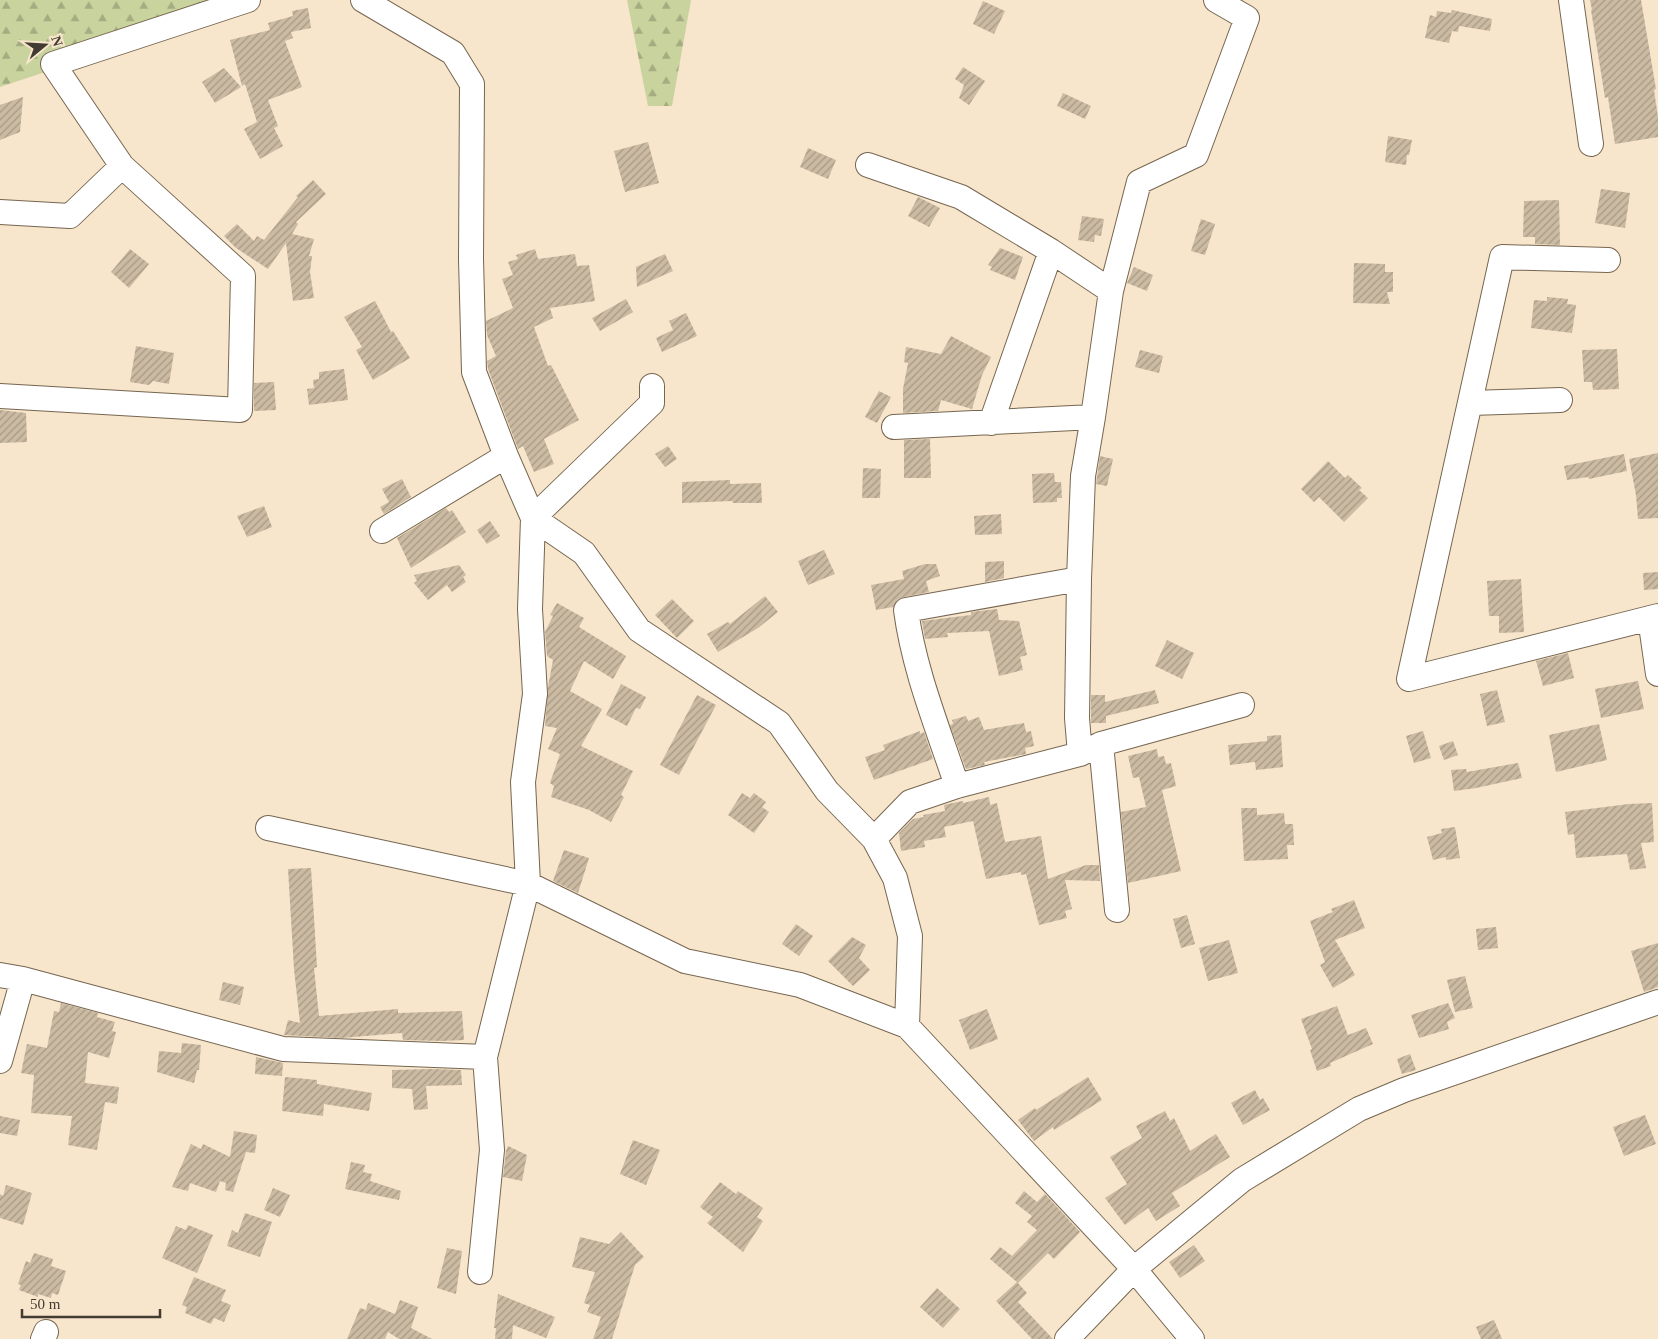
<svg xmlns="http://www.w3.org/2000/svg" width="1658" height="1339" font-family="'Times New Roman',serif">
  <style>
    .forest { fill: url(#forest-firs) }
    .building { fill: url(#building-hatch) }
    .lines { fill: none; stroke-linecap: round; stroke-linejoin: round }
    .minor-casing { stroke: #766650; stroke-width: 26 }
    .minor { stroke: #fff; stroke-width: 24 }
  </style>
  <defs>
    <pattern id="forest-firs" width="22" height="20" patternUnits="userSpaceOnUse" patternTransform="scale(1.25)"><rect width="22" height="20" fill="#c9d39d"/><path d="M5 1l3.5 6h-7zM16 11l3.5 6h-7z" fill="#a5ac81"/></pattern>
    <pattern id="building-hatch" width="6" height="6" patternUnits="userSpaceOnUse" patternTransform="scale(1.25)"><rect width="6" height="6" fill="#ccbba3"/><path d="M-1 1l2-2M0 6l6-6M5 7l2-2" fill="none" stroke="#a79985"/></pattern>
  </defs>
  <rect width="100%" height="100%" fill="#f7e5cc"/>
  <!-- forest -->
  <path class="forest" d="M0 0H262L0 87Z
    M627 0H691L672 106H648Z"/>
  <!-- building -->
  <path class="building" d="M1590 0H1641L1656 89 1654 90 1658 117V137L1615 144 1608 97 1605 98 1591 10H1592Z
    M983 1 1005 11 994 34 973 24Z
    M308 8 311 28 291 32 293 38 285 41 302 87 268 100 278 126 274 128 283 146 260 159 244 129 257 122 245 84 242 86 230 40 270 30 268 23 293 16 292 11Z
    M1452 10 1492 19 1490 31 1459 26 1458 32 1452 31 1449 43 1425 38 1430 15 1436 17 1437 11 1451 13Z
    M963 67 985 81 969 105 959 98 964 85 955 79Z
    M224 68 241 87 215 103 202 82Z
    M1063 93 1091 106 1085 119 1057 106Z
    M23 97 20 132 0 140V105Z
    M1388 136 1412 140 1409 155H1407L1406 165 1385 162Z
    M648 142 659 183 625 192 614 151Z
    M808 148 836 160 828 179 800 167Z
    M313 180 326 194 296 222 298 224 292 234 314 239 309 256H312L310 272 314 298 293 301 286 243 268 269 236 248 224 236 237 224 254 241 257 236 264 240 298 197 296 196Z
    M1601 189 1630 193 1625 228 1595 223Z
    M918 197 940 208 929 227 908 216Z
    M1559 200 1560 245 1535 244V237H1523L1524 201Z
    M1082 216 1104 219 1101 236 1095 235 1094 242 1078 240Z
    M1201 219 1215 224 1205 255 1191 251Z
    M1000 248 1023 257 1015 280 990 270 992 267 988 265Z
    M130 249 149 264 129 288 111 272Z
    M535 249 538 259 575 254 577 266 589 265 595 301 550 308 553 318 534 327 548 366 551 365 579 420 544 439 554 464 534 472 523 446 518 449 488 369 487 361 496 356 487 335 486 321 513 308 502 279 513 275 508 262 518 259 516 255Z
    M665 254 673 271 637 287 636 267Z
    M1354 263 1385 264V272H1393V292H1387L1390 304 1353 303Z
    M1134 267 1153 275 1147 291 1127 283Z
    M1547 297 1568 299 1567 304 1576 305 1572 333 1531 328 1534 300 1547 301Z
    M626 299 633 312 600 331 592 318Z
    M375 301 391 332 393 331 410 358 373 380 356 350 362 347 344 317Z
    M686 313 697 336 662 352 656 338 673 330 669 321Z
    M951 336 991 357 982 375 972 409 941 400 938 411 903 413V389L908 363 904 362 906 347 941 354Z
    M136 346 174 353 169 384 153 381 149 385 130 382Z
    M1617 349 1619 389 1593 390 1592 382H1584L1582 350Z
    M1140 350 1163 356 1159 373 1135 367Z
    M344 369 348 400 309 405 307 389 314 388 313 380 319 379V372Z
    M274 382 276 410 254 411V383Z
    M879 391 891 397 877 423 865 417Z
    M0 410 26 413 27 442 0 443Z
    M930 439 931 478H904V440Z
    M668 446 677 459 665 467 655 454Z
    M1658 453V518L1638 519 1636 495 1629 459Z
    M1624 454 1627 471 1589 479 1588 477 1567 480 1564 466Z
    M1100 456 1113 459 1107 486 1096 484Z
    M1328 461 1345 478 1348 475 1362 488 1359 490 1368 498 1344 522 1319 497 1314 502 1301 489Z
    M863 468 881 469 880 498H862Z
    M1054 473 1055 482H1061L1062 498H1057V502L1033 503 1032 474Z
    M402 479 411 497 384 514 380 507 389 502 382 489Z
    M730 480V484L761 483 762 503H733L732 501 682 503V482Z
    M264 506 272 527 247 537 237 516Z
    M446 508 449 512 452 510 466 532 411 568 397 538Z
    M1001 514 1002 534 975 535 974 516Z
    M490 521 500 536 487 544 477 530Z
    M824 550 835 574 808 585 798 561Z
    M1004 561V578L985 582V562Z
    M925 564H936L940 576 926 581 929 592 903 597 897 600 893 607 876 610 871 585 904 579 902 571Z
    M459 565 466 575 463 577 466 582 452 592 447 585 428 600 414 583 417 581 414 575Z
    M1658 572V589L1644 590 1643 573Z
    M1521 579 1524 632 1499 633V616H1489L1487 581Z
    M765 596 778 612 758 628 718 652 707 634 728 622 730 624Z
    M672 599 694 621 677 638 655 615Z
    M557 603 584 618 579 627 626 656 613 679 584 661 570 691 602 709 581 746 633 771 621 795 624 797 611 822 589 810 551 797 554 786 550 783 560 754 548 749 557 728 545 726 548 687 553 660 547 656 545 632 553 616 550 615Z
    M997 609 999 620 1019 621 1027 655 1020 657 1023 670 999 676 989 631 947 633 948 637 925 639 922 621 971 615V612Z
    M1167 640 1194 653 1182 679 1155 666Z
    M1568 653 1574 678 1543 686 1536 661Z
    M1638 681 1644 709 1601 718 1595 689Z
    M621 684 646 697 640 709 636 708 627 726 606 715Z
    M1155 690 1159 703 1106 716V723H1091V695H1105V702Z
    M1497 690 1505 722 1487 726 1480 694Z
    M697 695 716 705 679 775 660 765Z
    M966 716 968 721 979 717 984 730 1024 723 1026 732 1031 731 1034 746 1025 748 1026 754 984 762 985 765 966 769 950 725 953 724 952 720Z
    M1599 724 1607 760 1556 772 1549 735Z
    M920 731V734L924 732 933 759 874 780 865 757 885 750 883 745Z
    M1423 731 1431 758 1414 763 1406 736Z
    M1281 735 1283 767 1256 770 1255 762 1230 765 1228 745 1267 741V736Z
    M1453 741 1458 755 1444 760 1439 746Z
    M1157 749 1158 757 1164 756 1166 764 1171 763 1176 786 1162 790 1181 871 1128 883 1121 812 1146 807 1139 777 1133 778 1128 756Z
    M1518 763 1522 778 1476 788 1454 791 1451 770 1466 769 1467 772Z
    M742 793 750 798 754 793 766 802 762 807 769 812 754 833 728 815Z
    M989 797 990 805 997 803 1005 842 1041 836 1048 879 1086 865H1099L1100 881 1065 880 1072 909 1065 911 1067 918 1039 925 1026 874 1021 875V872L986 879 973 821 944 827 946 837 924 841 925 847 901 851 899 833 913 819 924 817 923 815 945 811 944 805 948 804 963 801V803Z
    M1652 803 1654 842 1641 843 1646 868 1630 870 1627 854 1576 858 1574 834 1568 835 1565 812 1629 804Z
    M1241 808H1257V815L1284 813 1285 824H1293L1294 845H1287L1288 859 1244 861Z
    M1455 827 1460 858 1446 860V857L1433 860 1427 837 1442 833 1441 829Z
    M564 850 589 858 578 893 553 881Z
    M311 868 317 967 314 968 319 1016 398 1009V1013L462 1011 464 1040 441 1041 403 1040 402 1033 341 1038 284 1035 288 1020 300 1023 294 969 288 869Z
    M1354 900 1365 928 1335 940 1355 975 1333 988 1320 965 1325 962 1310 921 1333 912 1331 909Z
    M1187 915 1195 944 1181 948 1173 919Z
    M796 924 813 936 799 956 782 944Z
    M1496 927 1498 948 1478 950 1476 929Z
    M852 937 866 945 859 958 870 970 853 986 828 961Z
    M1229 940 1238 973 1208 981 1199 948Z
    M1658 943V987L1644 992 1631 951Z
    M1465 976 1473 1008 1455 1012 1447 980Z
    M223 982 244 987 240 1005 219 1000Z
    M61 1003 98 1013 97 1017 115 1022 112 1031 116 1032 109 1058 88 1052 85 1083 119 1087 117 1104 105 1102 97 1150 68 1145 72 1116 31 1113 34 1075 21 1073 27 1044 47 1048 54 1011 59 1012Z
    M1448 1003 1455 1018 1447 1022 1449 1029 1419 1038 1411 1015Z
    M1337 1006 1348 1035 1366 1028 1373 1044 1330 1063 1331 1066 1317 1071 1310 1050 1312 1049 1301 1019Z
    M987 1009 998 1039 970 1050 959 1020Z
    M182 1043 201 1045 199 1070H197L194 1083 157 1072 159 1051 181 1053Z
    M1410 1054 1416 1070 1402 1074 1397 1059Z
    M256 1057 283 1063 282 1076 255 1074Z
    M432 1069 461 1070 462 1085 426 1086 428 1109 414 1110 412 1089 392 1088V1070Z
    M285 1077 317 1080V1084L372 1093 369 1111 324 1104 323 1116 282 1111Z
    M1088 1077 1102 1100 1054 1130 1053 1127 1034 1141 1018 1120 1035 1108 1036 1110Z
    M1255 1090 1260 1100 1263 1098 1270 1110 1243 1125 1231 1103Z
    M1165 1111 1170 1121 1174 1118 1190 1151 1216 1134 1230 1157 1172 1193 1180 1206 1156 1221 1148 1208 1125 1225 1105 1198 1127 1184 1110 1157 1142 1138 1136 1126Z
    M1645 1115 1656 1144 1624 1156 1613 1127Z
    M0 1116 20 1120 17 1136 0 1133Z
    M234 1131 257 1135 255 1153 246 1152 233 1192 225 1190 226 1183 220 1181 216 1192 190 1183 188 1191 172 1187 191 1144 201 1149 203 1144 230 1157Z
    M633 1140 660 1150 646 1185 620 1174Z
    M508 1146 527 1155 522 1181 503 1177 506 1151Z
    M351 1162 365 1165 363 1172 372 1174 370 1181 401 1191 399 1200 345 1189Z
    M720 1182 736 1194 738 1191 763 1208 757 1217 763 1221 743 1252 707 1223 713 1217 700 1207Z
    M6 1185 32 1193 23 1225 0 1218V1194L3 1196Z
    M273 1188 290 1195 280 1217 264 1210Z
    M1024 1191 1037 1202 1045 1194 1080 1232 1054 1259 1048 1253 1018 1283 990 1259 1000 1247 1012 1256 1037 1230 1027 1222 1032 1216 1015 1203Z
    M245 1213 272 1222 260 1257 227 1246 232 1230 238 1233Z
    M188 1225 213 1235 197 1273 162 1258 176 1226 186 1230Z
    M621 1232 644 1257 635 1265 612 1339H593L601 1317 587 1312 590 1305 584 1303 595 1272 572 1267 580 1237 609 1244Z
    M1194 1245 1205 1261 1180 1278 1169 1262Z
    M447 1248 462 1251 456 1294 437 1288Z
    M34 1253 53 1259 51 1266 66 1271 58 1295 52 1293 51 1298 38 1294V1297L19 1290 21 1285 18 1284 26 1261 30 1263Z
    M194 1277 226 1290 221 1301 231 1305 224 1322 214 1318 211 1324 185 1313 187 1307 182 1305Z
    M1017 1282 1027 1293 1018 1302 1053 1339H1032L996 1301Z
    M937 1288 960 1309 943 1328 920 1307Z
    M498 1294 555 1317 546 1338 513 1325 512 1339H495L496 1328H494Z
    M400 1300 418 1307 411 1328 432 1339H399L388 1332 385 1339H347L360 1308 366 1310 368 1303 395 1314Z
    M1494 1320 1502 1339H1481L1476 1327Z"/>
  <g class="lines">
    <defs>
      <path id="minor" d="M363 0 453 53 472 84 471 259 474 372 506 456 533 518 530 609 535 694 523 782 528 884 485 1057 492 1150 480 1272
        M1571 0 1591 144
        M868 165 961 197 1051 251 1111 291
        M0 212 70 216 122 166
        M1608 260 1502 257 1409 679 1658 616
        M652 386V403L533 518 584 553 639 630 779 723 827 791 874 839 895 878 910 936 907 1026
        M0 396 240 410 243 276 122 166 53 64 248 0
        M1470 403 1560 400
        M991 423 1051 251
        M894 427 1093 417
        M382 531 506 456
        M1650 618 1658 674
        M1101 744 1117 910
        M1080 754 1077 718 1079 579 1083 476 1093 417 1111 291 1139 182 1196 155 1247 18 1216 0
        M957 786C938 728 914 671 906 610L1079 579
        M268 828 528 884 685 961 800 985 907 1026 1134 1269 1192 1339
        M874 839 910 802 957 786 1080 754 1101 744 1242 705
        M0 975 23 979 283 1049 485 1057
        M0 1061 23 979
        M43 1339 46 1332
        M1067 1339 1134 1269 1242 1180 1359 1109 1404 1090 1658 1002"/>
    </defs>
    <!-- minor casing -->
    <use href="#minor" class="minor-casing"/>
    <!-- minor -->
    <use href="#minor" class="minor"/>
  </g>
  <!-- north arrow -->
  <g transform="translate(45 45) rotate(72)" stroke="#f7e5cc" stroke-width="4" paint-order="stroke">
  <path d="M0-4L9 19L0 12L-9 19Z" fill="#423b31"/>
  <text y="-8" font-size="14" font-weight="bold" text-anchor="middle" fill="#423b31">N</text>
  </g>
  <!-- scale -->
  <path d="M22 1309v8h138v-8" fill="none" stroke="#423b31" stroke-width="2.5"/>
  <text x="30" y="1309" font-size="15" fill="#423b31" stroke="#f7e5cc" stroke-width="4" paint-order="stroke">50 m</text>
</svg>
